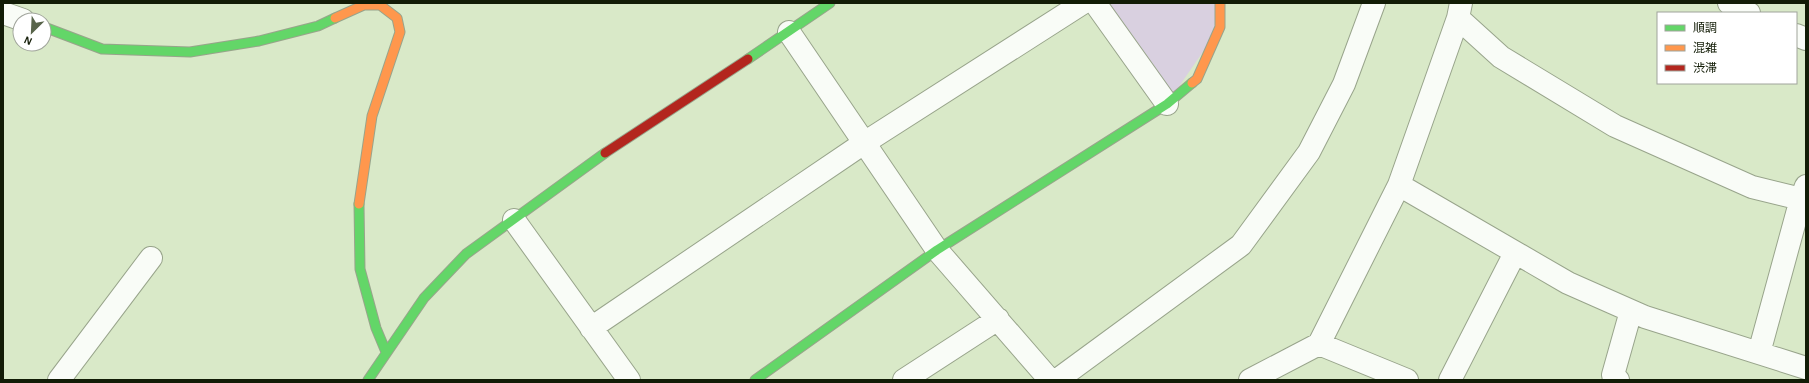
<svg xmlns="http://www.w3.org/2000/svg" width="1809" height="383" font-family="'Alegreya Sans','Noto Sans JP',sans-serif">
  <style>
    .green { fill: #d9d0e0 }
    .lines { fill: none; stroke-linecap: round; stroke-linejoin: round }
    .street-casing { stroke: #98a48b; stroke-width: 24 }
    .fast-casing { stroke: #98a48b; stroke-width: 11 }
    .slow-casing { stroke: #98a48b; stroke-width: 11 }
    .jam-casing { stroke: #98a48b; stroke-width: 11 }
    .street { stroke: #f9fcf7; stroke-width: 22 }
    .fast { stroke: #63d668; stroke-width: 9 }
    .slow { stroke: #ff974d; stroke-width: 9 }
    .jam { stroke: #b3261e; stroke-width: 9 }
  </style>
  <rect width="100%" height="100%" fill="#d9e9c8"/>
  <!-- green -->
  <path class="green" d="M1095 3H1220V27L1167 104Z"/>
  <g class="lines">
    <defs>
      <path id="street" d="M1095 3 1167 104
        M1729 3 1749 13
        M3 13 23 20
        M1458 18 1501 57 1615 126 1752 187 1801 199
        M789 32 937 250 1050 380
        M1796 35 1806 39
        M1399 185 1568 283 1645 317 1806 368
        M514 220 629 380
        M591 328 864 143 1083 3
        M1759 353 1801 199 1806 186
        M59 380 151 258
        M904 380 998 319
        M1057 380 1241 245 1309 152 1344 84 1374 3
        M1250 380 1319 344
        M1407 380 1319 344 1399 185 1458 18 1461 3
        M1450 380 1515 253
        M1618 380 1613 375 1631 311"/>
      <path id="fast" d="M44 27 102 49 190 52 259 41 318 26 335 18
        M748 59 830 3
        M359 204 360 269 376 328 386 352
        M368 380 424 298 466 254 605 153
        M755 380 937 250 1167 104 1192 83"/>
      <path id="slow" d="M335 18 364 5H380L397 18 400 32 372 116 359 204
        M1192 83 1197 79 1220 27V3"/>
      <path id="jam" d="M605 153 748 59"/>
    </defs>
    <!-- street casing -->
    <use href="#street" class="street-casing"/>
    <!-- fast casing -->
    <use href="#fast" class="fast-casing"/>
    <!-- slow casing -->
    <use href="#slow" class="slow-casing"/>
    <!-- jam casing -->
    <use href="#jam" class="jam-casing"/>
    <!-- street -->
    <use href="#street" class="street"/>
    <!-- fast -->
    <use href="#fast" class="fast"/>
    <!-- slow -->
    <use href="#slow" class="slow"/>
    <!-- jam -->
    <use href="#jam" class="jam"/>
  </g>
  <!-- border -->
  <rect width="1809" height="383" fill="none" stroke="#121c06" stroke-width="8"/>
  <!-- legend -->
  <rect x="1657" y="12" width="140" height="72" fill="#ffffff" stroke="#a0a49b"/>
  <rect x="1665" y="25" width="20" height="6" fill="#63d668" stroke="#a0a49b"/>
  <text x="1693" y="32" font-size="12" fill="#121c06">順調</text>
  <rect x="1665" y="45" width="20" height="6" fill="#ff974d" stroke="#a0a49b"/>
  <text x="1693" y="52" font-size="12" fill="#121c06">混雑</text>
  <rect x="1665" y="65" width="20" height="6" fill="#b3261e" stroke="#a0a49b"/>
  <text x="1693" y="72" font-size="12" fill="#121c06">渋滞</text>
  <!-- north arrow -->
  <g transform="translate(32 32) rotate(204)"><circle r="19" fill="#ffffff" stroke="#a0a49b"/>
  <path d="M0-3L7 15L0 10L-7 15Z" fill="#58644a"/>
  <text y="-6" font-size="11" font-weight="bold" text-anchor="middle" fill="#121c06">N</text>
  </g>
</svg>
